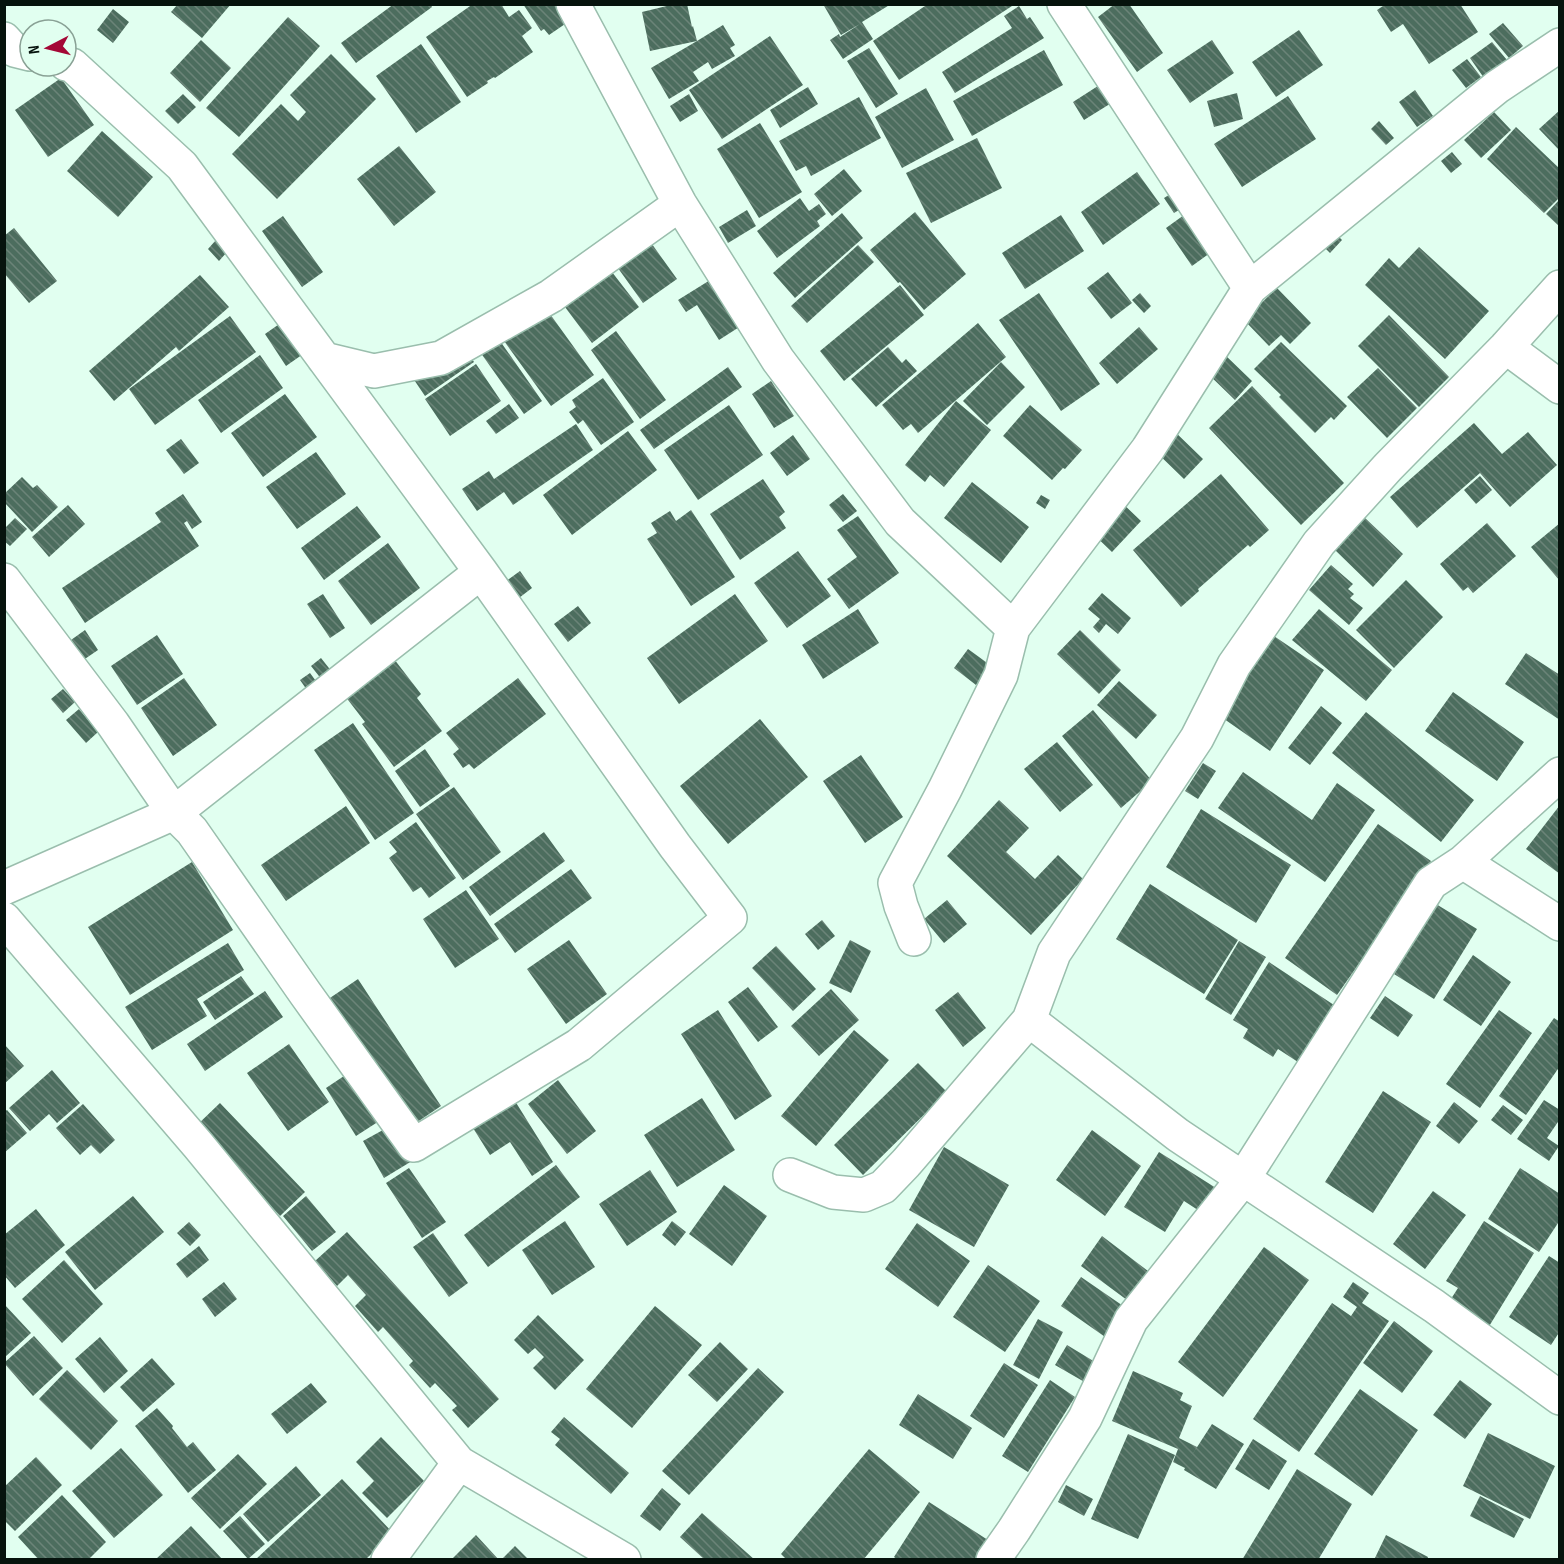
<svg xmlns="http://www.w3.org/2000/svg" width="1564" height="1564" font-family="'Sofia Sans Condensed',sans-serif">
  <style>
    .building { fill: url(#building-back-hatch) }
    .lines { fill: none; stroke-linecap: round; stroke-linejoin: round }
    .minor-casing { stroke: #9abead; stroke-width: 36 }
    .minor { stroke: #fff; stroke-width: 33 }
  </style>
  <defs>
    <pattern id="building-back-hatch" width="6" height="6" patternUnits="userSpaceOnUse" patternTransform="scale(1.5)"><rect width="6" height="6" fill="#4c6d5e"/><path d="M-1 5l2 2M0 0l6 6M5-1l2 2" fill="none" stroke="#6b8478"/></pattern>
  </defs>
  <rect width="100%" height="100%" fill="#e1fff0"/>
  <!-- building -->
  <path class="building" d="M178 4H231L202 38 171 12Z
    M394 4H430L432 7 356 63 341 43Z
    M473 4H501L509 17 519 10 532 28 522 36 533 52 495 78 494 77 487 81 488 83 467 97 426 37Z
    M523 4H556L568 22 549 35 544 29 541 31Z
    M675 4H687L692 27 693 26 697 41 723 25 735 45 730 48 735 56 712 69 708 62 693 72 699 81 669 99 651 68 697 41 650 51 642 12Z
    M823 4H891L862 22 873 39 843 59 830 40 839 34 840 37 860 24 841 35Z
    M928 4H1011L1012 6 899 80 873 41Z
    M1115 4H1129L1163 53 1137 72 1098 17Z
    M1386 4H1460L1478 32 1429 64 1403 24 1391 32 1377 10Z
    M1019 6 1027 19 1030 17 1044 38 955 93 942 72 1012 28 1004 16Z
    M113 9 129 22 113 43 97 30Z
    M288 17 320 46 239 137 206 108Z
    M1503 23 1523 46 1509 58 1489 34Z
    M1299 30 1323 65 1276 97 1252 62Z
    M770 36 803 85 722 139 689 90Z
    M201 40 231 68 200 102 170 73Z
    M1212 40 1234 73 1190 103 1167 70Z
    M1492 42 1507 60 1484 78 1470 58Z
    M421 44 461 102 416 133 376 76Z
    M869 48 898 94 876 108 847 61Z
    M1044 50 1063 85 972 136 953 101Z
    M331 54 376 99 277 199 232 154 281 104 298 121 306 112 290 95Z
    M1467 59 1481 77 1466 88 1452 70Z
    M61 78 94 125 48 157 15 110Z
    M1101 84 1113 102 1084 120 1073 102Z
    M808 87 818 104 780 128 770 110Z
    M926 88 954 140 902 168 875 117Z
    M1415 90 1433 116 1417 127 1399 102Z
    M1237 93 1243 119 1214 127 1207 101Z
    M183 94 196 107 178 124 165 111Z
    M689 94 698 111 680 122 670 106Z
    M1288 96 1316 139 1242 187 1214 144Z
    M859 97 881 138 811 176 806 166 796 171 779 141Z
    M1560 110V151L1539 129Z
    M1494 112 1511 130 1481 158 1464 140Z
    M1379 121 1394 138 1386 145 1371 129Z
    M760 123 802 192 759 218 717 149Z
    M1516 127 1560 169V197L1544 213 1487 159Z
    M102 131 153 177 118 217 67 171Z
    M977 138 1002 188 931 223 906 173Z
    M399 146 436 192 394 226 357 179Z
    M1452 152 1462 164 1451 173 1441 161Z
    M844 169 862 191 832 216 814 194Z
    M1137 172 1160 204 1103 245 1081 212Z
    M1172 193 1182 208 1174 213 1164 198Z
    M800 198 809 211 819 204 826 214 817 221 820 226 777 258 757 231Z
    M1560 199V227L1546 214Z
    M747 210 756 226 728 243 719 227Z
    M915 212 966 274 924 310 900 282 898 283 870 250Z
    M842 213 863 238 795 298 773 273Z
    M1061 215 1084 251 1025 289 1002 253Z
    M1184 215 1210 253 1192 266 1166 228Z
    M283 216 323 272 302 287 262 231Z
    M14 228 57 281 29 303 4 273V236Z
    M1334 232 1342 240 1330 253 1322 245Z
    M644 233 677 279 643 303 610 257Z
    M216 240 227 252 219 261 208 249Z
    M858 245 874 262 807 323 791 306Z
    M1419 247 1489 311 1445 359 1365 285 1389 258 1399 268Z
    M605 263 639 307 592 343 559 299Z
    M1108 272 1132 303 1111 319 1087 288Z
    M200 275 229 307 179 351 176 347 114 401 89 371Z
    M715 277 744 324 719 340 697 305 686 312 678 300Z
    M900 285 924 315 844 381 820 351Z
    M1277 288 1311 323 1290 344 1281 335 1269 346 1244 320Z
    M1039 293 1100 384 1061 411 999 320Z
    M1140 293 1151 306 1144 313 1132 300Z
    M537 296 594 375 551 406 494 327Z
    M1389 315 1449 377 1419 407 1358 346Z
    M230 316 256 352 155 425 129 389Z
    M285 320 306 352 286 366 265 334Z
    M978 323 1006 357 918 433 911 424 903 430 882 405Z
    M1139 327 1158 349 1117 384 1099 363Z
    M491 328 542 401 524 414 473 342Z
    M616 331 666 400 640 419 591 350Z
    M454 332 474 362 425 396 404 365Z
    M1281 342 1347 406 1334 420 1331 417 1315 433 1279 397 1281 395 1254 369Z
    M888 347 902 363 906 359 917 371 876 407 851 379Z
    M1223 353 1252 381 1235 400 1205 371Z
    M260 355 283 388 221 433 198 400Z
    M1001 362 1025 387 987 425 963 401Z
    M476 364 501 401 450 436 425 399Z
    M728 367 742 387 654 449 640 430Z
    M1378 368 1417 408 1387 438 1347 397Z
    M603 378 634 422 601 445 583 420 578 424 569 412 576 407 572 400Z
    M771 381 794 416 774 428 752 394Z
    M1252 386 1344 483 1301 525 1209 428Z
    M285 394 317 437 263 477 231 433Z
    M956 401 991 430 944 487 930 475 925 482 905 465Z
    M509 404 519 418 496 434 486 421Z
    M729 405 763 455 698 500 664 450Z
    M1030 405 1082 450 1065 469 1063 468 1052 480 1003 436Z
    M1474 423 1502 454 1528 432 1557 465 1510 507 1480 473 1417 528 1390 497Z
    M576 424 593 450 513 505 504 492 477 511 462 489 489 471 494 479Z
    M1171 428 1203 459 1184 479 1152 448Z
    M628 431 657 470 572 535 543 495Z
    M793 435 810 459 787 476 770 453Z
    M181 439 199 463 184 474 166 450Z
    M316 452 346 494 297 529 266 487Z
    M1221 474 1269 530 1250 547 1248 545 1198 589 1199 591 1181 607 1133 550Z
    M1480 476 1492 490 1476 504 1464 490Z
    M22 477 33 488 37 485 58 507 32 532 4 502V494Z
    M763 479 785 512 779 517 786 528 740 560 710 514Z
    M972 482 1029 527 1001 563 944 518Z
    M183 494 202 522 192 529 187 521 184 523 199 546 85 623 62 588 161 522 155 513Z
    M843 494 857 511 843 522 829 505Z
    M1041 495 1050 500 1045 509 1036 503Z
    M1118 499 1141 521 1112 552 1089 530Z
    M68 505 85 524 49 557 32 537Z
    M357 506 381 537 324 580 301 548Z
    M691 510 735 577 691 606 647 539 657 533 651 523 670 511 676 521Z
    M858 516 899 573 849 609 827 579 857 557 837 530Z
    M1364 517 1403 554 1373 587 1334 549Z
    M15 518 27 529 10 546 4 541V529Z
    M1487 523 1516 556 1473 593 1468 587 1463 591 1440 564Z
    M1560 523V581L1531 547Z
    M388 543 420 588 371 625 338 581Z
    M798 551 831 596 787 628 754 583Z
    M1331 565 1353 584 1348 589 1354 594 1350 598 1363 608 1349 625 1309 590Z
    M520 571 532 588 515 601 502 584Z
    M1406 580 1443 617 1394 668 1356 630Z
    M1102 593 1131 618 1118 634 1106 624 1099 633 1093 627 1100 619 1088 609Z
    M323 594 345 628 330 638 307 604Z
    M735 594 768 641 679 704 647 658Z
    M578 606 591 623 568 642 554 624Z
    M858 609 879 643 823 679 802 645Z
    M1319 609 1392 670 1366 701 1292 640Z
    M85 630 98 650 76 665 64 645Z
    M1080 630 1121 670 1099 694 1057 654Z
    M1271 634 1324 670 1270 751 1217 714Z
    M157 635 183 674 137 705 111 666Z
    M968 649 990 665 976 685 954 668Z
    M1526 653 1560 675V720L1505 684Z
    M321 658 336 677 326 685 311 666Z
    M394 659 421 694 417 698 442 731 394 767 362 724 365 722 345 696Z
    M310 673 324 692 314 700 300 680Z
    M184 678 217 725 173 756 141 708Z
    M518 678 546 714 474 769 469 764 463 768 453 754 459 749 446 733Z
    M1119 681 1157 715 1136 739 1097 705Z
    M63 689 75 702 63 713 51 699Z
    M1453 692 1524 742 1497 781 1425 731Z
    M1321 706 1342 723 1310 765 1288 748Z
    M79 709 98 732 86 743 66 720Z
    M1093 710 1152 781 1121 808 1062 736Z
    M1366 712 1474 800 1441 842 1332 753Z
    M760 719 808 777 728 844 680 786Z
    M353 723 414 813 375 840 314 750Z
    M1057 742 1093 785 1060 812 1024 769Z
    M425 749 450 786 420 807 395 771Z
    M861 755 903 817 865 843 823 781Z
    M1203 763 1216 771 1198 799 1185 791Z
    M1243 772 1312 820 1337 783 1375 810 1325 882 1218 808Z
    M454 787 501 852 463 880 416 814Z
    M999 800 1029 828 1006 852 1035 879 1058 855 1083 879 1031 935 947 856Z
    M1560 805V874L1526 849Z
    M346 806 370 843 286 901 261 865Z
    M1201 809 1291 865 1256 923 1166 867Z
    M416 822 456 878 429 898 421 887 413 892 389 858 397 852 389 842Z
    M1378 824 1431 861 1337 995 1285 958Z
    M544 832 565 861 490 916 469 887Z
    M192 862 233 930 130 995 88 927Z
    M571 869 592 898 515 953 494 924Z
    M1150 884 1238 940 1204 994 1116 939Z
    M466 890 499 939 455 968 423 919Z
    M947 900 967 924 944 943 924 919Z
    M1436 904 1477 929 1434 999 1394 974Z
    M822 920 835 936 818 950 805 934Z
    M569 940 607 994 566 1024 527 969Z
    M850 940 871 951 851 993 829 983Z
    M1239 941 1266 957 1231 1015 1205 999Z
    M228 943 244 970 197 999 207 1016 152 1050 125 1007Z
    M776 946 816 989 793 1011 752 968Z
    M1473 955 1511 982 1481 1026 1443 1000Z
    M1269 962 1337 1007 1301 1064 1278 1049 1273 1057 1243 1038 1248 1029 1233 1020Z
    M241 976 254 994 215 1020 203 1002Z
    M358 979 441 1106 407 1129 324 1002Z
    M748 987 778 1027 758 1042 728 1002Z
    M831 989 859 1020 819 1056 791 1026Z
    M265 991 283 1017 205 1071 187 1044Z
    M958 992 986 1028 963 1047 935 1010Z
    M1385 996 1413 1015 1398 1037 1370 1018Z
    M718 1010 772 1096 735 1120 681 1034Z
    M1499 1010 1532 1033 1480 1108 1446 1084Z
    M1554 1018 1560 1022V1066L1526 1115 1499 1096Z
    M854 1030 889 1060 816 1146 781 1116Z
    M4 1044 24 1066 4 1084Z
    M289 1044 329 1102 288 1131 247 1073Z
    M918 1063 947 1092 863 1175 834 1145Z
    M356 1068 387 1116 356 1136 326 1088Z
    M52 1070 80 1103 57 1123 49 1114 30 1131 9 1108Z
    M558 1080 596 1131 567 1154 528 1104Z
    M1383 1091 1431 1122 1373 1213 1325 1182Z
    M702 1098 735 1150 677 1187 644 1135Z
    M1544 1100 1560 1110V1119L1547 1138 1559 1146 1549 1161 1517 1139Z
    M515 1101 553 1162 532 1176 510 1142 490 1155 473 1128Z
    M1454 1102 1478 1121 1459 1144 1436 1126Z
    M220 1103 305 1192 280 1216 195 1127Z
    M83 1104 115 1140 100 1154 91 1145 80 1155 56 1128Z
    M1503 1105 1523 1120 1511 1135 1491 1120Z
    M7 1110 27 1133 4 1153V1112Z
    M392 1125 412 1161 384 1178 363 1141Z
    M1092 1130 1141 1166 1105 1216 1056 1180Z
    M944 1147 1009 1185 974 1247 909 1210Z
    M1159 1152 1216 1188 1201 1212 1184 1201 1165 1232 1124 1207Z
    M556 1165 580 1197 488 1267 464 1235Z
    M409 1168 446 1222 422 1238 386 1183Z
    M1520 1168 1560 1194V1220L1539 1252 1488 1219Z
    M650 1170 677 1212 627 1246 599 1204Z
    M724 1185 767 1216 732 1266 689 1234Z
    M1433 1191 1466 1215 1425 1269 1393 1244Z
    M133 1196 164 1232 95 1290 65 1252Z
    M306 1196 336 1232 312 1251 283 1216Z
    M36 1209 65 1245 15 1288 4 1275V1235Z
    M565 1221 595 1267 552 1295 522 1250Z
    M672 1221 686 1232 675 1246 662 1235Z
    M1484 1221 1534 1253 1488 1328 1449 1302 1458 1288 1446 1281Z
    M189 1222 201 1235 190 1246 177 1233Z
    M917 1223 970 1261 938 1307 885 1269Z
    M347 1232 499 1399 468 1428 452 1410 457 1406 435 1383 430 1388 409 1365 413 1361 383 1327 378 1332 355 1306 366 1295 348 1275 337 1286 315 1261Z
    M433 1233 468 1283 449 1297 413 1247Z
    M1102 1236 1148 1271 1127 1300 1081 1266Z
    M199 1246 209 1260 187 1278 176 1264Z
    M1264 1247 1309 1280 1223 1397 1178 1362Z
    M1549 1256 1560 1263V1331L1551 1345 1509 1317Z
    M64 1260 103 1304 62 1343 22 1299Z
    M988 1265 1040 1301 1005 1352 953 1317Z
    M1081 1277 1129 1310 1108 1339 1061 1306Z
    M224 1282 237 1299 215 1317 202 1299Z
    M1353 1282 1369 1293 1362 1303 1389 1321 1299 1452 1253 1419 1332 1303 1351 1316 1357 1307 1343 1297Z
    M4 1304 31 1333 4 1358Z
    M655 1306 702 1345 632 1428 586 1389Z
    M538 1315 584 1360 555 1390 533 1368 544 1357 535 1348 528 1354 514 1340Z
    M1038 1319 1063 1332 1039 1379 1013 1365Z
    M1394 1321 1433 1351 1402 1393 1363 1363Z
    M34 1336 63 1368 33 1396 4 1363Z
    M100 1337 128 1371 104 1393 75 1359Z
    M720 1342 748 1369 717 1402 688 1375Z
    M1067 1345 1100 1365 1088 1384 1055 1365Z
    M152 1358 175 1384 143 1412 120 1387Z
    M1004 1363 1038 1385 1004 1438 970 1416Z
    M758 1368 784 1392 689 1495 662 1471Z
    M67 1370 118 1421 91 1450 39 1399Z
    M1133 1371 1183 1393 1180 1400 1192 1406 1179 1438 1197 1447 1190 1458 1212 1424 1244 1444 1216 1489 1184 1470 1185 1468 1173 1462 1178 1449 1112 1421Z
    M1050 1380 1075 1397 1028 1472 1002 1456Z
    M1460 1380 1492 1404 1465 1439 1433 1415Z
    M311 1383 327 1402 287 1434 271 1414Z
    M1360 1389 1418 1430 1372 1496 1314 1454Z
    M918 1394 972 1428 953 1459 899 1425Z
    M157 1408 173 1426 172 1428 187 1447 193 1442 216 1470 188 1493 135 1426Z
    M564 1417 629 1473 611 1494 555 1445 560 1439 551 1432Z
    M1488 1433 1555 1466 1530 1519 1463 1486Z
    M1128 1434 1175 1455 1138 1539 1091 1519Z
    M381 1437 424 1481 387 1518 362 1493 374 1481 356 1462Z
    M1253 1439 1287 1461 1269 1490 1235 1469Z
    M121 1448 163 1495 114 1538 72 1491Z
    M869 1449 920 1492 863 1560H787L781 1554Z
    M238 1454 267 1484 220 1529 191 1498Z
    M36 1457 62 1485 15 1531 4 1520V1487Z
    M296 1466 321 1495 268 1542 243 1514Z
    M1297 1469 1352 1504 1318 1560H1242Z
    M342 1479 393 1533 365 1560H255Z
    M1066 1485 1093 1499 1084 1516 1058 1502Z
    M662 1488 681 1504 660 1531 640 1516Z
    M62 1495 106 1542 88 1560H39L18 1537Z
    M1480 1496 1524 1519 1514 1538 1470 1516Z
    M929 1502 991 1542 980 1560H898L894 1557Z
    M702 1513 755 1560H705L680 1537Z
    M240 1516 265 1544 248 1559 223 1531Z
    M191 1526 223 1560H155Z
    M476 1535 499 1560H451Z
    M1386 1535 1428 1557 1427 1560H1374Z
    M515 1546 529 1560H501Z"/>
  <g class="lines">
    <defs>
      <path id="minor" d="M573 4 680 204 778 360 900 522 1013 628
        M1064 4 1250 288
        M4 39 14 50 30 54
        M1506 347 1560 387
        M324 359 374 371 441 358 551 296 680 204
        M4 580 113 724 174 813 192 831 305 993 414 1145 579 1045 730 918 675 846 481 572 182 166 72 65 66 64
        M1463 862 1560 924
        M4 888 174 813 481 572
        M4 919 198 1145 459 1463 624 1560
        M914 939 901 906 895 883 945 789 1001 675 1013 628 1148 449 1250 288 1497 87 1560 45
        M1029 1020 1178 1135 1434 1306 1560 1398
        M790 1175 833 1192 864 1195 883 1187 906 1163 1029 1020 1054 953 1197 738 1234 665 1319 543 1388 467 1506 347 1560 287
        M388 1560 459 1463
        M993 1560 1014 1530 1085 1418 1131 1320 1243 1179 1431 883 1463 862 1560 774"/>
    </defs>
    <!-- minor casing -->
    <use href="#minor" class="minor-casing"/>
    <!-- minor -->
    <use href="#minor" class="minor"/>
  </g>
  <!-- border -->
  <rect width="1564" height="1564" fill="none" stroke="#06130d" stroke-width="12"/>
  <!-- north arrow -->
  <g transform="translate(48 48) rotate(263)"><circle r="28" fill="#e1fff0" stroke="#89a195" stroke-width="1.5"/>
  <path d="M0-4.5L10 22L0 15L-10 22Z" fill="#a40736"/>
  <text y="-9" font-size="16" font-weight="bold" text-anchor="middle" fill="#06130d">N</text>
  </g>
</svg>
